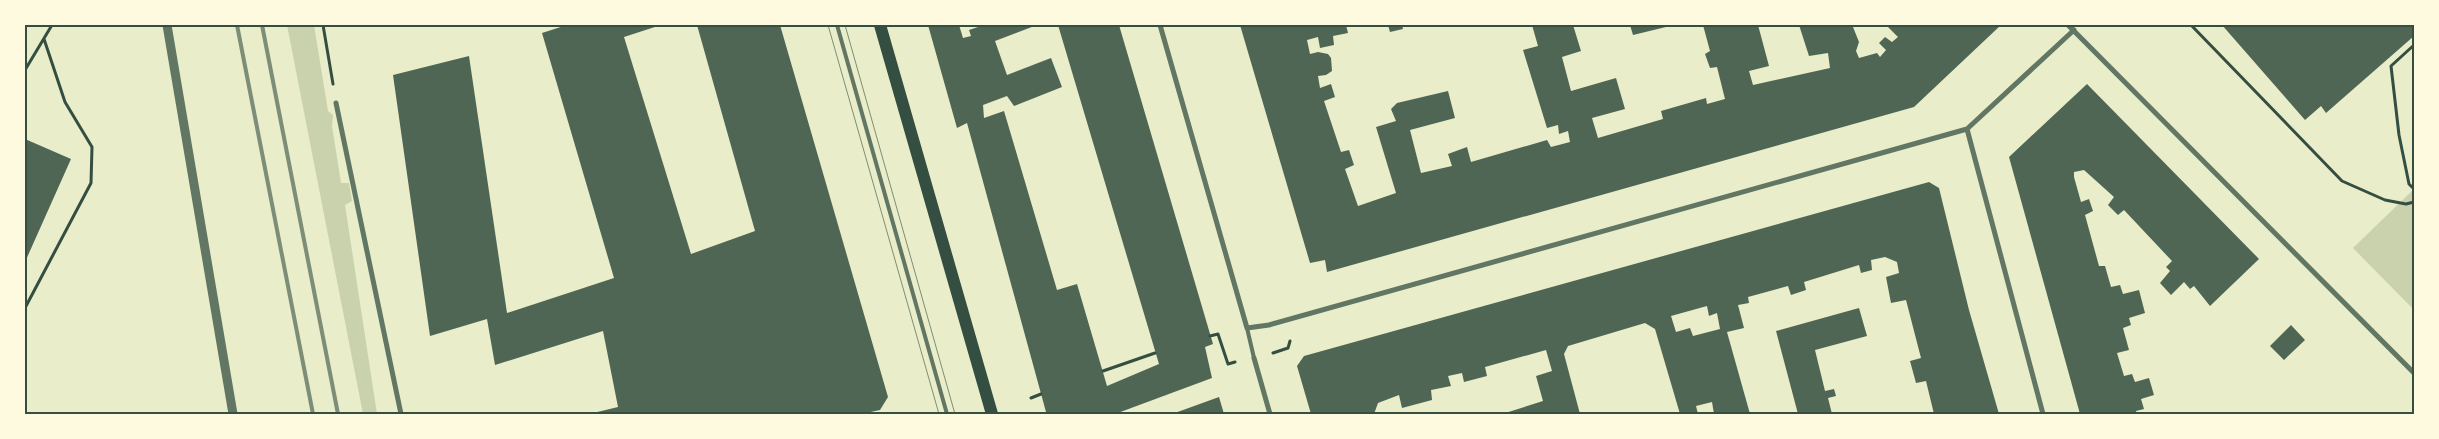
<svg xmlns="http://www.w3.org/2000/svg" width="2439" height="439" font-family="'PT Serif',serif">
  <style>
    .green { fill: #cad2ad }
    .building { fill: #4f6655; fill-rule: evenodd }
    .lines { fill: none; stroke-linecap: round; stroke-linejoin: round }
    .path { stroke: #344e41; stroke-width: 3 }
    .service { stroke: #617663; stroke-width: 4 }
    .minor { stroke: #617663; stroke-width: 5 }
    .tertiary { stroke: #617663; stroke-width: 9 }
    .primary { stroke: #344e41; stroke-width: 12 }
    .tram { stroke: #7c8e77; stroke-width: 1 }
    .rail { stroke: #7c8e77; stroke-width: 4 }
    .neatline { fill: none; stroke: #344e41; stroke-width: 2 }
  </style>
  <rect width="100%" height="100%" fill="#e9edc9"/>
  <!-- green -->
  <path class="green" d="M287 25H314L328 111 333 115 332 126 341 183H349L352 201 345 205 377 414H363Z
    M2414 189V310L2353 248Z"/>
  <!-- building -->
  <path class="building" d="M567 25H661L624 37 691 254 755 231 697 25H780L888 397 880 410 861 414H589L618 407 603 331 495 365 487 319 430 336 393 75 469 56 507 313 614 278 542 33Z
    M928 25H959L963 38 971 36 969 30 984 25H1037L995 41 1007 75 1051 58 1062 87 1014 106 1007 96 983 105 984 118 1004 111 1057 290 1077 284 1107 386 1159 364 1058 25H1119L1213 344 1205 347 1212 378 1115 414H1041L1046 412 967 123 957 128Z
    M1240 25H1346L1348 33 1333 36 1334 45 1320 48 1318 37 1307 40 1310 54 1318 52 1328 54 1331 58 1332 71 1326 75 1318 76 1320 88 1331 84 1335 97 1324 101 1341 152 1349 150 1354 165 1345 169 1358 206 1396 193 1376 127 1396 121 1391 109 1397 103 1448 91 1455 118 1410 130 1421 173 1452 166 1448 154 1467 147 1471 162 1547 140 1551 147 1570 142 1568 131 1559 134 1558 125 1547 128 1523 50 1538 46 1532 25H1573L1581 51 1562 57 1571 91 1616 78 1625 109 1592 118 1598 138 1663 119 1661 111 1706 98 1707 104 1725 99 1717 67 1710 68 1705 54 1710 51 1703 25H1758L1769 66 1749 71 1753 85 1830 68 1828 53 1809 56 1799 25H1859L1853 27 1859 42 1856 51 1859 58 1877 53 1880 57 1886 50 1879 43 1885 37 1892 42 1898 37 1888 27V25H2001L1914 107 1327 272 1325 260 1310 263Z
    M1388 25H1402L1403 29 1390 32Z
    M1630 25H1670V26L1633 35Z
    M2222 25H2414V36L2326 113 2321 106 2305 120Z
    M2087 84 2259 259 2210 306 2194 286 2190 289 2184 282 2171 295 2160 283 2170 271 2166 267 2172 261 2124 210 2118 215 2108 205 2114 197 2084 170 2074 172V177L2081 202 2089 199 2093 211 2085 215 2099 266H2105L2111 287 2120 285 2123 294 2139 290 2145 313 2129 318 2131 325 2123 328 2129 350 2117 353 2124 376 2132 374 2135 382 2149 378 2154 395 2141 399 2144 409 2136 411 2137 414H2080L2009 157Z
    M25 139 71 159 25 262Z
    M1929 182 1939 188 1969 310 1999 414H1934L1926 381 1916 383 1910 361 1921 358 1906 300 1891 303 1886 277 1899 273 1897 262 1885 257 1871 260 1872 270 1861 273 1859 265 1804 282 1806 290 1791 295 1788 286 1748 297 1749 303 1738 305 1744 328 1727 332 1750 414H1714L1712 402 1696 406 1698 414H1680L1655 329 1645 323 1568 346 1564 354 1580 414H1502L1543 401 1536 376 1552 371 1546 350 1485 367 1487 376 1464 382 1462 373 1448 376 1451 386 1431 390 1432 400 1402 408 1399 395 1378 403 1374 414H1311L1297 366 1304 356ZM1707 306 1709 316 1717 313 1720 329 1693 336 1690 328 1676 332 1671 316Z
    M1859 308 1867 336 1815 350 1825 391 1834 389 1836 396 1828 398 1832 414H1798L1776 331Z
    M2291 325 2305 340 2284 360 2270 346Z
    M1219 397 1224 414H1172Z"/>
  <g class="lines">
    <!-- path -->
    <path class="path" d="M323 25 333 84
      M2191 25 2342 181 2385 200 2406 204 2414 202
      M2414 45 2391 66 2399 135 2409 184 2414 189
      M25 70 52 25
      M25 308 91 183 92 147 65 102 44 39
      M1210 336 1218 334 1228 364 1235 362
      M1273 353 1288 348 1290 341
      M1103 371 1155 353
      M1031 398 1041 394"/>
    <!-- service -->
    <path class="service" d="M837 25 947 414
      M1247 328 1254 358"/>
    <!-- minor -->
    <path class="minor" d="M1160 25 1247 328 1269 325 1967 129 2074 30
      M2068 25 2414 373
      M336 103 401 414
      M1967 129 2043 414
      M1254 358 1270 414"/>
    <!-- tertiary -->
    <path class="tertiary" d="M167 25 233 414"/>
    <!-- primary -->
    <path class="primary" d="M880 25 992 414"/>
    <!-- tram -->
    <path class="tram" d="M828 25 939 414
      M845 25 955 414"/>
    <!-- rail -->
    <path class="rail" d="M237 25 313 414
      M262 25 338 414"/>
  </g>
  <!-- border -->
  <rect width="2439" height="439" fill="none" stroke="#fefae0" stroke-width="52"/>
  <rect x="26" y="26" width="2387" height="387" class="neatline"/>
</svg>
